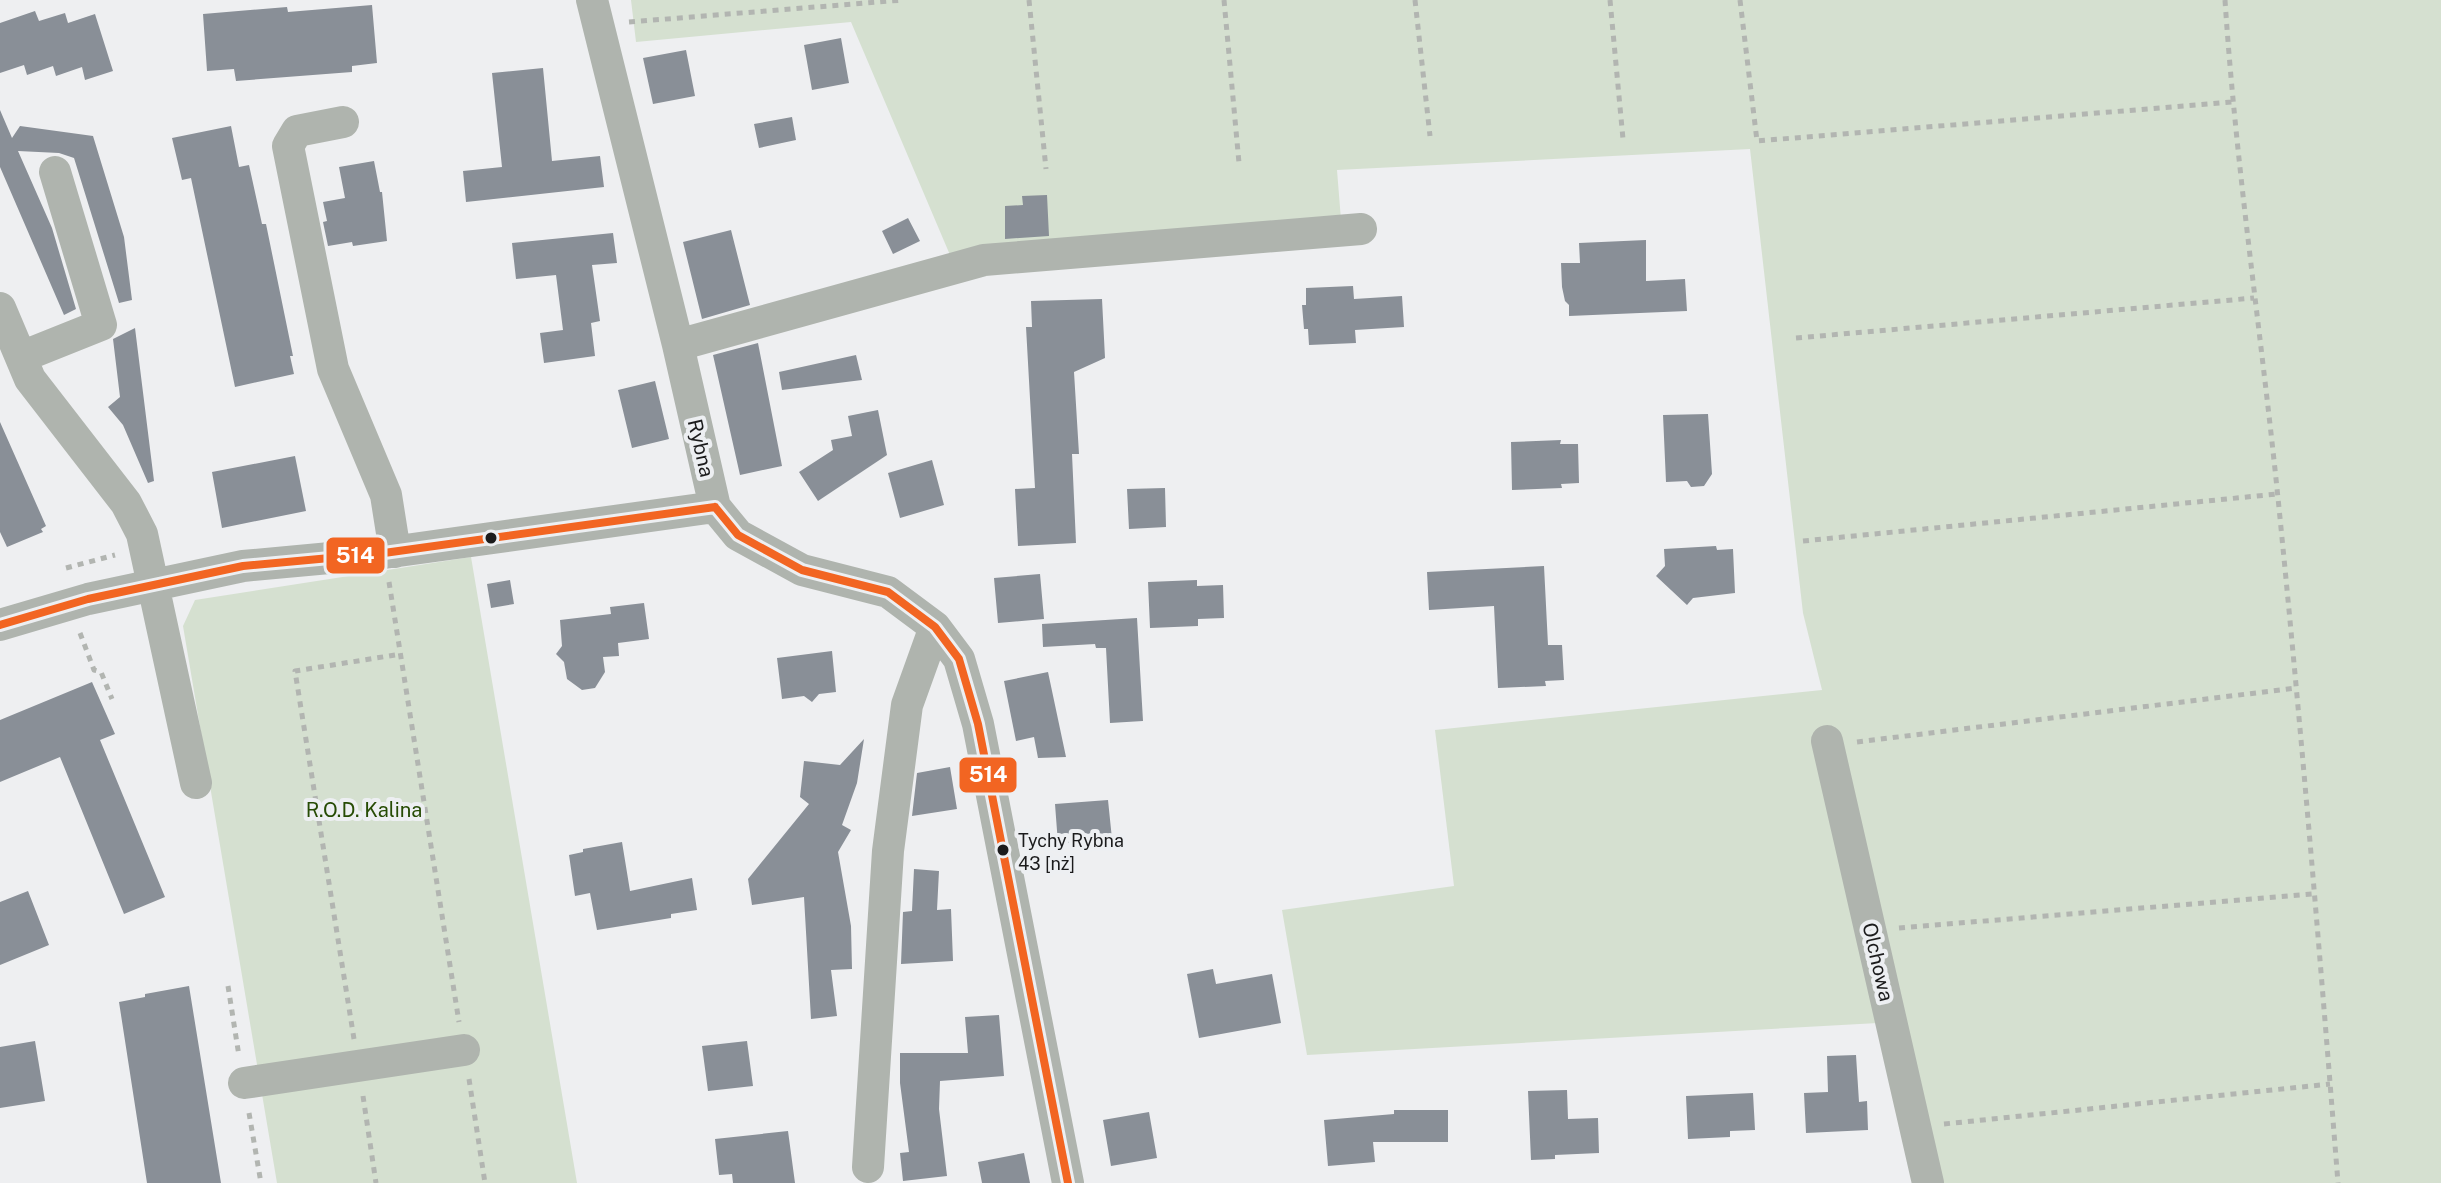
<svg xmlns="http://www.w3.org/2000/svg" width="2441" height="1183" font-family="'Public Sans',sans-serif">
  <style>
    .green { fill: #d5e0d0 }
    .building { fill: #898f97 }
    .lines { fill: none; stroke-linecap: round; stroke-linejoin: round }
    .path { stroke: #b2b5b1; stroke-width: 5; stroke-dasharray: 6 6; stroke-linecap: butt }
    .minor { stroke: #afb4ae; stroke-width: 32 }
    .bus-1-casing { stroke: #edeff2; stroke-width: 14 }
    .bus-1 { stroke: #f26522; stroke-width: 8 }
    .bus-dot { fill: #1b1b1c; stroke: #edeff2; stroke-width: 3 }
    .labels { text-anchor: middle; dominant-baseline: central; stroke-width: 8; stroke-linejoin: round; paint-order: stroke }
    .bus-label { font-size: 18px; fill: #1b1b1c; stroke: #edeff2; text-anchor: start }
    .street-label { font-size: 20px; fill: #1b1b1c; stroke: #edeff2 }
    .park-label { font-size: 20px; fill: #274c05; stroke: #edeff2 }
    .line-badge { stroke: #edeff2; stroke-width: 3 }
    .badge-label { font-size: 22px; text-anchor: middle; font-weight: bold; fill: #fff }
  </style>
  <rect width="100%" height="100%" fill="#eeeff1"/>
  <!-- green -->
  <path class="green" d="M631 0H2441V1183H1943L1878 1023 1307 1055 1282 910 1454 886 1435 730 1822 690 1803 613 1750 149 1337 170 1341 220 950 255 851 22 636 42Z
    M471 557 577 1183H277L183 626 195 600Z"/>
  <!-- building -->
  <path class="building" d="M372 5 377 63 352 66V72L236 81 234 69 207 71 203 14 287 7 288 12Z
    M35 11 39 21 65 13 68 23 95 14 113 71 85 80 82 67 56 76 53 66 27 75 24 65 0 73V23Z
    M841 38 849 83 812 90 804 45Z
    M686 50 695 96 653 104 643 58Z
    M543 68 552 161 600 156 604 187 466 202 463 171 502 167 492 73Z
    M0 110 12 138 20 126 93 136 124 237 132 300 119 303 74 158 59 153 18 151 52 228 76 309 64 315 0 167Z
    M792 117 796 140 759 148 754 124Z
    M231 126 239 167 249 165 262 224H266L293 356H290L294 374 235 387 191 178 182 180 172 138Z
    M374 161 380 192H382L387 241 353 246 352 242 328 246 323 222 327 221 323 202 345 198 339 167Z
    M1047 195 1049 236 1005 239V206L1023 205 1022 196Z
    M908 218 920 241 893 254 882 231Z
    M731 230 750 305 702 319 683 242Z
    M613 233 617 263 592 265 600 321 591 323 595 356 544 363 540 333 563 330 556 275 516 279 512 243Z
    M1646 240V281L1685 279 1687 311 1569 316V305L1565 301 1562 287 1561 263H1580L1579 243Z
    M1353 286 1354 299 1402 296 1404 327 1355 330 1356 343 1309 345 1308 329H1304L1302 305H1306V288Z
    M1102 299 1105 358 1074 372 1079 454H1072L1076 543 1018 546 1015 489 1035 488 1026 327H1032L1031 301Z
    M135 328 154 481 148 483 123 425 108 407 120 397 113 339Z
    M758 343 782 466 740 475 713 355Z
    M856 355 862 380 782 390 779 372Z
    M655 381 669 439 632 448 618 390Z
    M878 410 887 455 818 501 799 472 833 450 831 440 852 436 848 416Z
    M1708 414 1712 474 1704 486 1691 487 1687 481 1666 482 1663 415Z
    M0 422 46 526 41 529 43 532 7 547 0 532Z
    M1561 440 1560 444H1578L1579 483 1561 484 1562 488 1512 490 1511 442Z
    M295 456 306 511 222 528 212 472Z
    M932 460 944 505 900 518 888 473Z
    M1165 488 1166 527 1129 529 1127 489Z
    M1716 546 1717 550 1733 549 1735 593 1693 598 1687 605 1656 576 1665 566 1664 549Z
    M1544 566 1548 645H1562L1564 680 1545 681 1546 686 1498 688 1494 606 1429 610 1427 572Z
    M1040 574 1044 619 998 623 994 578Z
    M510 580 514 604 491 608 487 584Z
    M1197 580V586L1223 585 1224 618 1198 619V626L1150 628 1148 582Z
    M644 603 649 639 618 643 619 656 603 657 605 672 595 688 582 690 567 679 564 662 556 654 562 646 560 620 611 614 610 607Z
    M1137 618 1143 721 1110 723 1106 648H1096L1095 644 1043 647 1042 624Z
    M832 651 836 692 819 694 812 702 804 696 782 699 777 658Z
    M1048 672 1066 757 1038 758 1034 737 1016 741 1004 681Z
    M92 682 115 734 100 740 165 897 124 914 60 757 0 782V720Z
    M864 739 857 783 842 825 851 830 838 852 851 926 852 969 831 970 837 1016 811 1019 804 897 752 905 748 879 809 804 800 797 804 761 840 765Z
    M950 767 957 809 912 816 917 773Z
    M1108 800 1112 839 1058 844 1055 804Z
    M622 842 630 891 692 878 697 910 671 914V918L597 930 590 893 575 896 569 855 583 852V849Z
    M914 869 939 871 937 910 951 909 953 961 901 964 903 912 912 911Z
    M28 891 49 945 0 965V902Z
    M1213 969 1216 984 1272 974 1281 1023 1199 1038 1187 974Z
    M189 986 221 1183H147L119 1002 145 997V994Z
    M999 1015 1004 1076 940 1081 939 1109 947 1176 903 1181 900 1153 909 1152 900 1083V1053H968L965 1017Z
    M35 1041 45 1101 0 1108V1047Z
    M747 1041 753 1086 708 1091 702 1046Z
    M1856 1055 1859 1102 1867 1101 1868 1130 1806 1133 1804 1093 1828 1092 1827 1056Z
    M1567 1090 1568 1119 1598 1118 1599 1153 1555 1155V1159L1531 1160 1528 1091Z
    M1753 1093 1755 1130 1730 1131V1137L1688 1139 1686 1096Z
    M1394 1110H1448V1142H1373L1375 1162 1328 1166 1324 1120 1394 1114Z
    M1149 1112 1157 1158 1111 1166 1103 1120Z
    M788 1131 795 1183H733L732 1174 719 1175 715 1139Z
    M1024 1153 1030 1183H982L978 1162Z"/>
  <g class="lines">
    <!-- path -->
    <path class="path" d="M1029 0 1046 169
      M1224 0 1239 163
      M1415 0 1430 136
      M1610 0 1623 139
      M1740 0 1757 141 2232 102
      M2225 0C2236 167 2261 332 2278 498 2301 726 2320 955 2338 1183
      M629 22 903 0
      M1796 338 2254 298
      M1803 541 2277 494
      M66 568 115 555
      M389 582 459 1022
      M80 633 94 670 101 672 112 699
      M1857 742 2296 688
      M1899 928 2313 894
      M228 986 239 1056
      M354 1039 295 671 401 654
      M469 1079 485 1183
      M363 1096 376 1183
      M249 1113 261 1183
      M1944 1124 2330 1084"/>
    <!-- minor -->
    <path class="minor" d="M592 0 678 345 715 507 738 535 802 570 888 592 935 627 959 659 978 724 1068 1183
      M343 122 297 131 288 146 333 369 386 495 395 552
      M0 308 30 379 126 503 142 534 196 783
      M678 345 984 260 1361 229
      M21 357 101 325 55 172
      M0 625 88 599 243 566 384 553 715 507
      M1827 741 1928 1183
      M244 1083 464 1050
      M868 1167 888 851 907 705 935 627"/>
    <defs>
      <path id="bus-1" d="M715 507 738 535 802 570 888 592 935 627 959 659 978 724 1068 1183
        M0 625 88 599 243 566 384 553 715 507"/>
    </defs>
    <!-- bus-1 casing -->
    <use href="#bus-1" class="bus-1-casing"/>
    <!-- bus-1 -->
    <use href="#bus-1" class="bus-1"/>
  </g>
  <!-- markers -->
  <g class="bus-dot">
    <circle cx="491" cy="538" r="7"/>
    <circle cx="1003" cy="850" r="7"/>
  </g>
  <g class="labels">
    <!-- bus labels -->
    <g class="bus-label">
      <text x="1018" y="840">Tychy Rybna<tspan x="1018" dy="23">43 [nż]</tspan></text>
    </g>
    <!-- street labels -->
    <g class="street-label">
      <text transform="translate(701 448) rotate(77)">Rybna</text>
      <text transform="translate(1878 962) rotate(77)">Olchowa</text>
    </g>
    <!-- park labels -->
    <g class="park-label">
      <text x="364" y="810">R.O.D. Kalina</text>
    </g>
  </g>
  <g class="line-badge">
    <rect x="325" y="536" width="61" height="39" rx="8" fill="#f26522"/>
    <rect x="958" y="756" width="60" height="38" rx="8" fill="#f26522"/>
  </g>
  <g class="badge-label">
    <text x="355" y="563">514</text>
    <text x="988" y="782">514</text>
  </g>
</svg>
